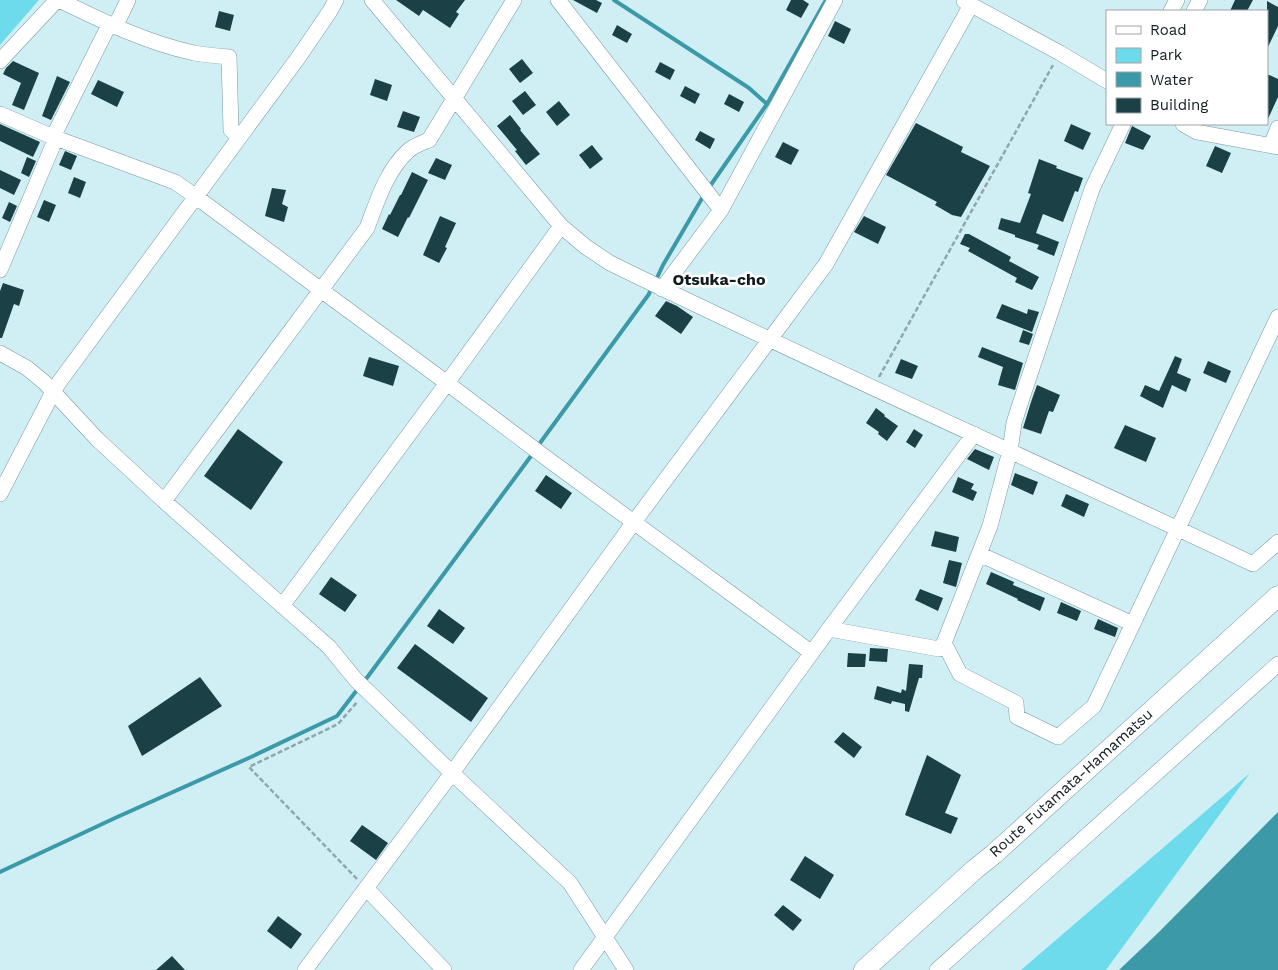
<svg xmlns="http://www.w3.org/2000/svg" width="1278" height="970" font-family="'Work Sans',sans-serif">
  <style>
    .green { fill: #6edbed }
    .water { fill: #3c99a8 }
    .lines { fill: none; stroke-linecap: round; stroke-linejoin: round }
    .stream { stroke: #3c99a8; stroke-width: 4 }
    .building { fill: #1b4147 }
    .minor-casing { stroke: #7b989d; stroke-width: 16 }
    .major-casing { stroke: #7b989d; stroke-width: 21 }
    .path { stroke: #8fa7ab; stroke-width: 2.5; stroke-dasharray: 5 2.5; stroke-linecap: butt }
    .minor { stroke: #fff; stroke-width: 15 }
    .major { stroke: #fff; stroke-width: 20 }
    .labels { text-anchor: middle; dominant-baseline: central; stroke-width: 5; stroke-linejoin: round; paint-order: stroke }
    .street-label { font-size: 15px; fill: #111c1e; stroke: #fff }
    .neighbourhood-label { font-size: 16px; font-weight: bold; fill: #111c1e; stroke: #fff }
  </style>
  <rect width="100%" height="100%" fill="#d0eff5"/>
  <!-- green -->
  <path class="green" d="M0 0H39L0 45Z
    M1250 773 1106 970H1021Z"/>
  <!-- water -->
  <path class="water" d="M1278 812V970H1119L1159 932Z"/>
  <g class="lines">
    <!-- stream -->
    <path class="stream" d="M614 0 749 88 767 104
      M708 189 767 104 826 0
      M655 282 663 265 704 195
      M540 443 649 294 651 288
      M366 679 531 456
      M0 872 115 818 251 757 337 716 357 690"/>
  </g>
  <!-- building -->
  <path class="building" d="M396 0H465L456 12 459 14 450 28 423 10 419 16Z
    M573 0H596L602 3 597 13Z
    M791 0H803L809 4 801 18 786 10Z
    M1235 0H1253L1247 11H1230Z
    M1267 1 1278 7V26L1267 49Z
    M219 11 234 15 230 31 215 27Z
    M835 21 851 29 844 44 828 36Z
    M617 25 632 34 627 43 612 35Z
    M522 59 533 73 520 83 509 69Z
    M13 61 39 73 24 110 12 105 21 83 3 74 6 68Z
    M660 62 675 70 670 80 655 72Z
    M1267 74 1278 79V97L1267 121Z
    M57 76 70 82 51 120 42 116Z
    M375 79 392 85 387 101 370 95Z
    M98 80 124 92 117 107 91 94Z
    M685 86 700 94 695 104 680 96Z
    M525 91 536 105 523 115 512 101Z
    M729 94 744 102 739 112 724 104Z
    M559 101 570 115 557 126 546 112Z
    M403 111 420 117 414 132 397 127Z
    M510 115 521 129 520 130 540 154 526 165 515 151 517 150 497 126Z
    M916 123 963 147 961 152 990 166 961 217 952 215 935 205 937 202 886 175Z
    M0 124 40 142 33 157 0 141Z
    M1071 124 1091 133 1083 150 1064 141Z
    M1132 126 1151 136 1143 150 1125 143Z
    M700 131 715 139 710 149 695 140Z
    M783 142 799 150 791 165 775 157Z
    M592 145 603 159 590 169 579 155Z
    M1215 146 1231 153 1222 173 1206 166Z
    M65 151 77 156 71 170 59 165Z
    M27 157 36 161 29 177 21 173Z
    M436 158 452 165 445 180 428 173Z
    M1039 159 1057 166 1056 168 1083 178 1078 192 1075 191 1063 222 1043 214 1036 233 1059 242 1054 256 1037 249 1039 245 1015 237V235L998 229 1001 218 1020 223 1031 194 1028 193Z
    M0 170 21 180 14 195 0 188Z
    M412 172 428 180 409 218 408 217 398 237 382 229 389 214 390 215 400 195H401Z
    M74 177 86 182 80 198 68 193Z
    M272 188 286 190 282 204 288 207 284 222 265 216Z
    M44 200 56 205 49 222 37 217Z
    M9 202 17 206 10 222 2 218Z
    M440 216 456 223 445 247 447 248 439 263 423 255Z
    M864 216 886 227 878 244 854 232Z
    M965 234H969L1011 257 1009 261 1039 277 1032 290 1015 282 1017 278 968 251 970 248 960 244Z
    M3 283 24 290 19 306 14 304 2 338H0V291Z
    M666 301 677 306 693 317 681 334 655 316Z
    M1002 304 1027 314 1028 309 1039 312 1032 332 996 318Z
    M1023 330 1033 334 1029 345 1019 342Z
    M982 347 1023 363 1015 390 998 385 1003 367 978 357Z
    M1175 356 1182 359 1177 373 1191 379 1186 392 1172 385 1163 408 1140 396 1145 385 1159 391Z
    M369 357 399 366 393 386 363 376Z
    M901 359 918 366 912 379 895 373Z
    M1208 361 1231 371 1226 383 1203 373Z
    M1037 385 1060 395 1053 412 1049 411 1041 434 1023 428 1031 402Z
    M876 408 885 415 884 416 898 426 887 441 878 434 879 432 866 423Z
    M1125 425 1156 438 1146 462 1114 448Z
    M238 429 283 462 251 510 204 476Z
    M914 429 923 435 915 448 906 442Z
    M975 449 994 457 989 470 967 459Z
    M1015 473 1038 482 1033 495 1011 485Z
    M546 475 572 493 561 509 535 491Z
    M958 477 974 484 971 489 977 492 973 501 952 492Z
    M1066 494 1089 504 1084 517 1061 506Z
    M935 531 959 537 956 552 931 546Z
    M949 560 962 563 956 587 943 583Z
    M991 572 1014 582 1013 585 1045 598 1040 611 1017 600 1018 599 986 584Z
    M331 577 357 595 345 612 319 594Z
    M920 589 943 598 938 611 915 600Z
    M1061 602 1081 611 1077 621 1057 613Z
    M439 609 465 628 453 644 427 626Z
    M1098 619 1118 628 1115 637 1094 629Z
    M415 644 488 698 471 722 397 668Z
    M870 648 888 649 887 662 869 661Z
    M848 653 866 654 865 667H847Z
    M909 664 923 665 922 678H919L909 712 905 711V704L892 701 891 704 874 699 877 686 901 693 902 689 906 691Z
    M200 677 222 706 142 756 128 726Z
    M843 732 862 747 854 758 834 742Z
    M927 755 961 775 945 813 958 818 951 834 905 815Z
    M362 825 388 843 376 860 350 841Z
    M805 856 834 875 820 899 790 880Z
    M783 905 802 920 793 931 774 915Z
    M278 916 302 934 291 949 267 931Z
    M172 956 185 970H156Z"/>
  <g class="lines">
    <defs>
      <path id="minor" d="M59 0C102 21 147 43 194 53 205 55 217 56 229 57L231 130 239 137
        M372 0 561 226 586 247 610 263C822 367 1039 463 1253 564L1278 542
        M558 0 721 210
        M964 1 1060 53 1107 81
        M1171 11 1177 0
        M1194 11 1200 0
        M115 27 128 0
        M0 61 57 0
        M0 114 53 137 175 182 195 196 321 290 447 383 549 460 812 653
        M1183 124 1197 132 1278 147
        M53 137 109 25
        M1271 145 1278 128
        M0 270 56 138
        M662 289 721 210 835 0
        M0 353 27 368 44 382 97 439 164 501 329 647 356 680 452 773 570 883 626 970
        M0 494 53 392 60 381 298 58 330 11 336 0
        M164 501 367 228C377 202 386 171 408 151 413 146 422 143 429 140L514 0
        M979 554 1133 624
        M282 606 447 383 561 226
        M829 629 939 649 944 643 990 526 1010 451 1014 423 1020 404 1092 189 1123 124
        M944 643 960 674 1016 703 1017 717 1058 737 1094 706 1278 317
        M366 888 444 970
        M305 970 452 773 634 522 826 264 971 5
        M581 970 829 629 974 434
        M937 970 1278 664"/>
      <path id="major" d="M864 970 974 870 994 854 1278 596"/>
    </defs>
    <!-- minor casing -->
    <use href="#minor" class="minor-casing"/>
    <!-- major casing -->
    <use href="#major" class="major-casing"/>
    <!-- path -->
    <path class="path" d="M879 377 1053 65
      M357 879 249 767 338 724 358 701"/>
    <!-- minor -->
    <use href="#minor" class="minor"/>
    <!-- major -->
    <use href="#major" class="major"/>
  </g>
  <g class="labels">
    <!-- street labels -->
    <g class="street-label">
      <text transform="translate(1071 783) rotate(-42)">Route Futamata-Hamamatsu</text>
    </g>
    <!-- neighbourhood labels -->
    <g class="neighbourhood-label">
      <text x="719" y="279">Otsuka-cho</text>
    </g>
  </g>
  <!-- legend -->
  <rect x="1106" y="10" width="162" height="115" fill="#ffffff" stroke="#a0a4a5"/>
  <rect x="1116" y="26" width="25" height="8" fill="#ffffff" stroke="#a0a4a5"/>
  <text x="1150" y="35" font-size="15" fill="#111c1e">Road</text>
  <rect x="1116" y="48" width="25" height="15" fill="#6edbed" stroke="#a0a4a5"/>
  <text x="1150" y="60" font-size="15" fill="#111c1e">Park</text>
  <rect x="1116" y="72" width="25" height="15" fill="#3c99a8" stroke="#a0a4a5"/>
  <text x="1150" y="85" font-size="15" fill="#111c1e">Water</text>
  <rect x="1116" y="98" width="25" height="15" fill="#1b4147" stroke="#a0a4a5"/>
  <text x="1150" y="110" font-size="15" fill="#111c1e">Building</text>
</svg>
